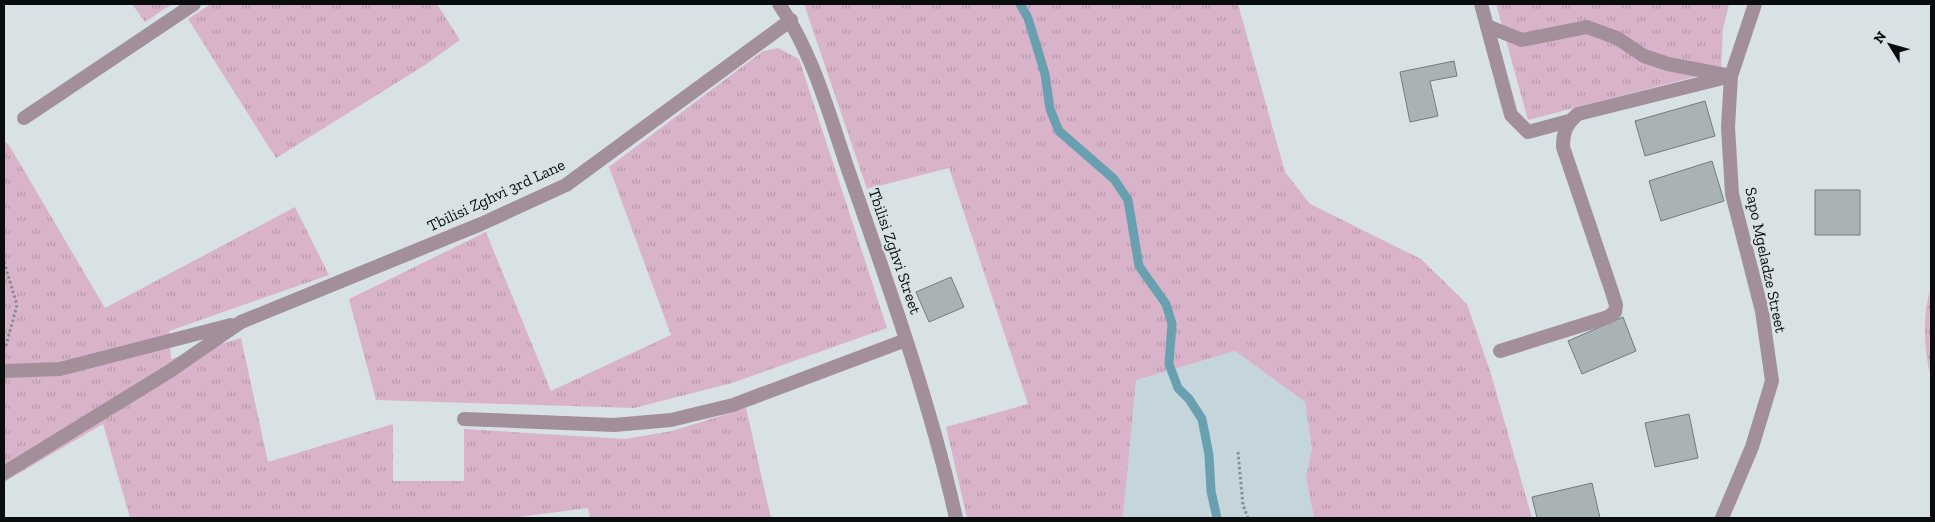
<svg xmlns="http://www.w3.org/2000/svg" width="1935" height="522" font-family="'Zilla Slab',serif">
  <style>
    .built { fill: #c4d6dc }
    .grass { fill: url(#grass-tufts) }
    .lines { fill: none; stroke-linecap: round; stroke-linejoin: round }
    .stream { stroke: #69a0af; stroke-width: 9 }
    .building { fill: #a9b2b5; stroke: #727b7d }
    .path { stroke: #888f90; stroke-width: 3; stroke-dasharray: 2.5 2.5; stroke-linecap: butt }
    .service { stroke: #a28f9a; stroke-width: 14 }
    .minor { stroke: #a28f9a; stroke-width: 14 }
    .labels { text-anchor: middle; dominant-baseline: central; stroke-width: 5; stroke-linejoin: round; paint-order: stroke }
    .street-label { font-size: 16px; fill: #0a0d0e; stroke: #d8e2e4 }
  </style>
  <defs>
    <pattern id="grass-tufts" width="24" height="20" patternUnits="userSpaceOnUse" patternTransform="scale(1.25)"><rect width="24" height="20" fill="#d9b3ca"/><path d="M3 7l-1-3M5 7V3M7 7l1-3M15 17l-1-3M17 17v-4M19 17l1-3" fill="none" stroke="#b999ac"/></pattern>
  </defs>
  <rect width="100%" height="100%" fill="#d8e2e4"/>
  <!-- built -->
  <path class="built" d="M1235 351 1305 402 1312 448 1306 478 1314 518H1123L1136 380Z"/>
  <!-- grass -->
  <path class="grass" d="M132 4H172L145 22Z
    M211 4H437L460 40 425 65 276 158 188 19Z
    M804 4H1238L1285 172 1310 204 1421 259 1467 304 1491 374 1532 518H1314L1306 478 1312 448 1305 402 1235 351 1136 380 1123 518H967L946 427 1028 404 949 168 867 189Z
    M1496 4H1729L1723 29 1721 70 1528 120Z
    M778 48 799 59 887 328 732 383 634 408 376 400 349 299 486 232 551 391 671 335 609 167 763 51Z
    M4 141 9 145 105 308 295 207 329 275 169 331 171 359 241 338 268 462 393 424V481H464V429L625 439 672 431 746 408 771 518H590L588 508 511 518H130L103 424 4 482Z
    M1931 288V378C1924 351 1922 315 1931 288Z"/>
  <g class="lines">
    <!-- stream -->
    <path class="stream" d="M1020 4 1028 18 1045 74 1050 109 1059 131 1114 179 1128 200 1139 266 1166 304 1172 324 1169 364 1178 388 1189 399 1202 419 1209 455 1211 491 1217 518"/>
  </g>
  <!-- building -->
  <path class="building" d="M1454 61 1457 76 1430 81 1438 116 1410 122 1400 72Z
    M1705 101 1715 136 1645 156 1635 121Z
    M1712 161 1724 201 1661 221 1649 181Z
    M1815 190H1860V235H1815Z
    M951 277 964 307 929 322 916 292Z
    M1623 317 1636 351 1582 374 1568 341Z
    M1689 414 1698 458 1655 467 1645 423Z
    M1592 483 1600 518H1537L1532 497Z"/>
  <g class="lines">
    <!-- path -->
    <path class="path" d="M4 262 17 305 5 349
      M1238 452 1243 505 1248 518"/>
    <!-- service -->
    <path class="service" d="M1487 26 1522 40 1587 27 1617 38 1644 56 1668 64 1731 76
      M4 371 60 369 231 325
      M4 473 170 371 241 322"/>
    <!-- minor -->
    <path class="minor" d="M779 4C815 56 830 119 851 178 890 290 930 402 956 518
      M1481 4 1511 115 1528 132 1569 121
      M24 118 194 4
      M241 322 481 224 566 185 791 20
      M1500 351 1608 317 1615 312 1616 305 1612 292 1563 147C1563 132 1566 124 1578 114L1731 76
      M464 419 614 425 671 420 733 405 906 340
      M1722 518 1752 447 1772 381 1762 311 1732 194 1728 127 1731 76 1755 4"/>
  </g>
  <g class="labels">
    <!-- street labels -->
    <g class="street-label">
      <text transform="translate(496 195) rotate(-25)">Tbilisi Zghvi 3rd Lane</text>
      <text transform="translate(895 251) rotate(71)">Tbilisi Zghvi Street</text>
      <text transform="translate(1766 260) rotate(78)">Sapo Mgeladze Street</text>
    </g>
  </g>
  <!-- border -->
  <rect width="1935" height="522" fill="none" stroke="#0a0d0e" stroke-width="10"/>
  <!-- north arrow -->
  <g transform="translate(1890 45) rotate(307)" stroke="#d8e2e4" stroke-width="4" paint-order="stroke">
  <path d="M0-4L9 19L0 12L-9 19Z" fill="#0a0d0e"/>
  <text y="-8" font-size="14" font-weight="bold" text-anchor="middle" fill="#0a0d0e">N</text>
  </g>
</svg>
